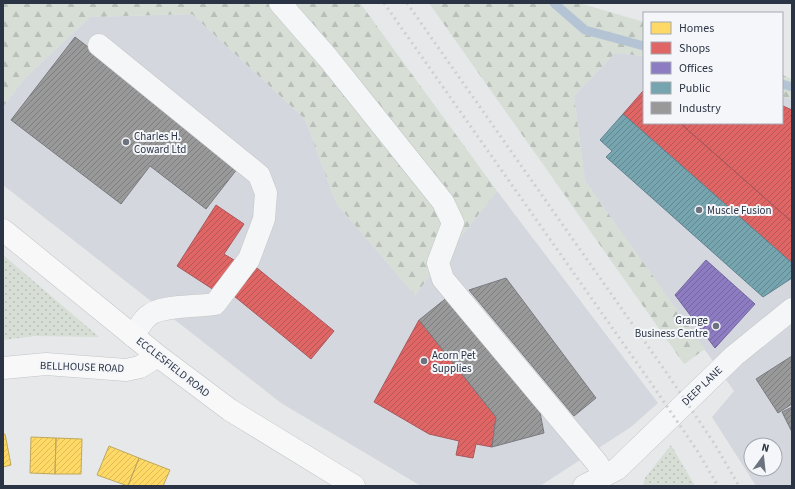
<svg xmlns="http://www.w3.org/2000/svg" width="795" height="489" font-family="'Source Sans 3',sans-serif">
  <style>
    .built { fill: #d4d7dd; fill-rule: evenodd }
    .grass { fill: url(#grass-dots) }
    .forest { fill: url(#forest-firs) }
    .homes { fill: url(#homes-hatch); stroke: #bfa85c }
    .shops { fill: url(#shops-hatch); stroke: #aa575c }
    .offices { fill: url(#offices-hatch); stroke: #70669d }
    .public { fill: url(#public-hatch); stroke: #60838f }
    .industry { fill: url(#industry-hatch); stroke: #787b80 }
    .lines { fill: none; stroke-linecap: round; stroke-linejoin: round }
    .stream { stroke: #b4c4d5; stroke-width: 9 }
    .minor-casing { stroke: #c4c6c8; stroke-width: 23 }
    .major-casing { stroke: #c2c5c8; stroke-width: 23 }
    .minor { stroke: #f5f6f7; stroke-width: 22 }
    .major { stroke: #f8f8f8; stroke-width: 22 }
    .rail { stroke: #cecfd2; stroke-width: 3; stroke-dasharray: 2 4; stroke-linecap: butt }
    .poi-dot { fill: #6c737f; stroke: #f4f6f9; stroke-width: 1.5 }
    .labels { text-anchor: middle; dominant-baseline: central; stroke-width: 4; stroke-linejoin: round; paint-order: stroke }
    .poi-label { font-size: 11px; fill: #2b3445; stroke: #f4f6f9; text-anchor: start }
    .street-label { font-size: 11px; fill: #2b3445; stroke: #f4f6f9 }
  </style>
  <defs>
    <pattern id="grass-dots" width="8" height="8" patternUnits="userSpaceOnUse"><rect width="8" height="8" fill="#d6ded6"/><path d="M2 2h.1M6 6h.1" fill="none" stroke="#b8bfb9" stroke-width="1.8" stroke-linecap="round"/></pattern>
    <pattern id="forest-firs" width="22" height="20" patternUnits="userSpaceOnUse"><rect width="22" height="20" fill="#d6ded6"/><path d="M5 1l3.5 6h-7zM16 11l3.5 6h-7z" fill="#b8bfb9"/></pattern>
    <pattern id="homes-hatch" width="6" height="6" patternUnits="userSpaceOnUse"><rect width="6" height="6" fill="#ffd966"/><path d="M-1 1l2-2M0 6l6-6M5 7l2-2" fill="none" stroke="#dbbb5a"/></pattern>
    <pattern id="shops-hatch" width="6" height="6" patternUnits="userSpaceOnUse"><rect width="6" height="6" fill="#e06666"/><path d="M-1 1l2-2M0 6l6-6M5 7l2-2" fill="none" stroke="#b65556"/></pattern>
    <pattern id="offices-hatch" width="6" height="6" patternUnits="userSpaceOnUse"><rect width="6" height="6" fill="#8e7cc3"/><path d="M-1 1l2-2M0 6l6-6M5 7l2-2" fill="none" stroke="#7466a0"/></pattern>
    <pattern id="public-hatch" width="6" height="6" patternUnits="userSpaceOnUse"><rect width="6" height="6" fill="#76a5af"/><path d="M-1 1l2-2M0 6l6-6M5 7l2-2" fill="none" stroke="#618790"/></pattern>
    <pattern id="industry-hatch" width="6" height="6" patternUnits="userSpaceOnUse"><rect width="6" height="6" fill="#999"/><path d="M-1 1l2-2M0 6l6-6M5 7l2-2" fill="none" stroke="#7d7e7f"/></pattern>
  </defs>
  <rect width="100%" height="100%" fill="#e6e8ea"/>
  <!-- built -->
  <path class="built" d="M192 14 305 119 336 203 415 295 497 191 658 403 631 427 540 486H421L281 403 3 185V107L24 79 90 17Z
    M615 53 644 56V123H782V96L792 100V486H756L712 417 734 391 585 181 574 96ZM751 445H775V469H751Z"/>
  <!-- grass -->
  <path class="grass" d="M3 255 99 337 35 336 3 340Z
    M671 445 695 486H643L645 478Z"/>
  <!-- forest -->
  <path class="forest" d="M3 3H360L497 191 415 295 336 203 305 119 192 14 90 17 24 79 3 107Z
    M429 3H579L644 22V56L615 53 574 96 585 181 705 349 684 364Z
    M782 75 792 79V100L782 96Z"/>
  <!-- homes -->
  <path class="homes" d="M3 434H5L11 465 3 467Z
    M31 437 56 438 55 474 30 473Z
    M56 438 82 439 81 474H55Z
    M109 446 139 458 128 486 97 475Z
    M139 458 170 470 163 486H128Z"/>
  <!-- shops -->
  <path class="shops" d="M643 91 644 123H680L792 222V263L623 114Z
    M783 106 792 110V222L680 123H782Z
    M216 205 244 224 224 254 234 260 214 290 177 266Z
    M257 268 334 331 311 359 234 296Z
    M419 320 496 417 492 447 476 444 473 458 456 455 459 441 429 434 374 402Z"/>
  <!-- offices -->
  <path class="offices" d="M706 260 755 304 715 348 675 295Z"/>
  <!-- public -->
  <path class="public" d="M623 114 792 263V278L763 297 606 157 612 151 600 140Z"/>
  <!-- industry -->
  <path class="industry" d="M75 37 241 164 206 209 150 166 121 204 11 120Z
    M506 278 596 398 574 416 469 290Z
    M449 296 538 402 544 433 492 447 496 417 419 320Z
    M792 356V404L778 413 756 379Z
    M792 407V432L782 412Z"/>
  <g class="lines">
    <!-- stream -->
    <path class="stream" d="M554 3 585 30 644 46
      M782 84 792 87"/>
    <defs>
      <path id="minor" d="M280 3 328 58 443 202 453 223 438 263 443 279 597 463 604 476
        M99 45 259 175 266 193 264 219 249 259 215 304C198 307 160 305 148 316 142 321 138 329 133 336
        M584 486 617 469 734 356 792 309"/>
      <path id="major" d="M3 230 158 356 230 410 354 486
        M3 368 46 364 126 370 140 367 158 356"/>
    </defs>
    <!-- minor casing -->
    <use href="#minor" class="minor-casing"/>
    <!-- major casing -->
    <use href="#major" class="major-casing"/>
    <!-- minor -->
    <use href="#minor" class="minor"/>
    <!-- major -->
    <use href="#major" class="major"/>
    <!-- rail -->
    <path class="rail" d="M384 3 651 383 698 452 718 486
      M407 3 666 372 714 443 739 486"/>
  </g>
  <!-- markers -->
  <g class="poi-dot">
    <circle cx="126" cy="142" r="4"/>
    <circle cx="699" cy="210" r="4"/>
    <circle cx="716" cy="326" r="4"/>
    <circle cx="424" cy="361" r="4"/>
  </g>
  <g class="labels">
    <!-- poi labels -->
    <g class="poi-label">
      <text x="134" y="136">Charles H.<tspan x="134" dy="13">Coward Ltd</tspan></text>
      <text x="707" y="210">Muscle Fusion</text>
      <text x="708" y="320" text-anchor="end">Grange<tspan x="708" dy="13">Business Centre</tspan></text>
      <text x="432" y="355">Acorn Pet<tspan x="432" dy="13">Supplies</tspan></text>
    </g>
    <!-- street labels -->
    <g class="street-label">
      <text transform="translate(82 367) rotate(2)">BELLHOUSE ROAD</text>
      <text transform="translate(173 367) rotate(38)">ECCLESFIELD ROAD</text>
      <text transform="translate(702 386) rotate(-44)">DEEP LANE</text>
    </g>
  </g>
  <!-- border -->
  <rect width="795" height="489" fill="none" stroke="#2b3445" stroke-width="8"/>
  <!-- legend -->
  <rect x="643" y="12" width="140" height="112" fill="#f4f6f9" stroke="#a4a8b1"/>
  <rect x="651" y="22" width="20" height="12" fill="#ffd966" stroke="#a4a8b1"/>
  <text x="679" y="32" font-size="12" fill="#2b3445">Homes</text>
  <rect x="651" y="42" width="20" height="12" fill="#e06666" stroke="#a4a8b1"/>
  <text x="679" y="52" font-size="12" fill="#2b3445">Shops</text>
  <rect x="651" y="62" width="20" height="12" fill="#8e7cc3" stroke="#a4a8b1"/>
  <text x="679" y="72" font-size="12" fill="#2b3445">Offices</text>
  <rect x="651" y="82" width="20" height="12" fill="#76a5af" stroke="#a4a8b1"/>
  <text x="679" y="92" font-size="12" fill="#2b3445">Public</text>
  <rect x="651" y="102" width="20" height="12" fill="#999999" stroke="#a4a8b1"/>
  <text x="679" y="112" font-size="12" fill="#2b3445">Industry</text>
  <!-- north arrow -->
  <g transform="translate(763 457) rotate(15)"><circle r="19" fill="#f4f6f9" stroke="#a4a8b1"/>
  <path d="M0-3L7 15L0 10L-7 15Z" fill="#6c737f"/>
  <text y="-6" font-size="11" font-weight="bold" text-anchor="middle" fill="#2b3445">N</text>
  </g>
</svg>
